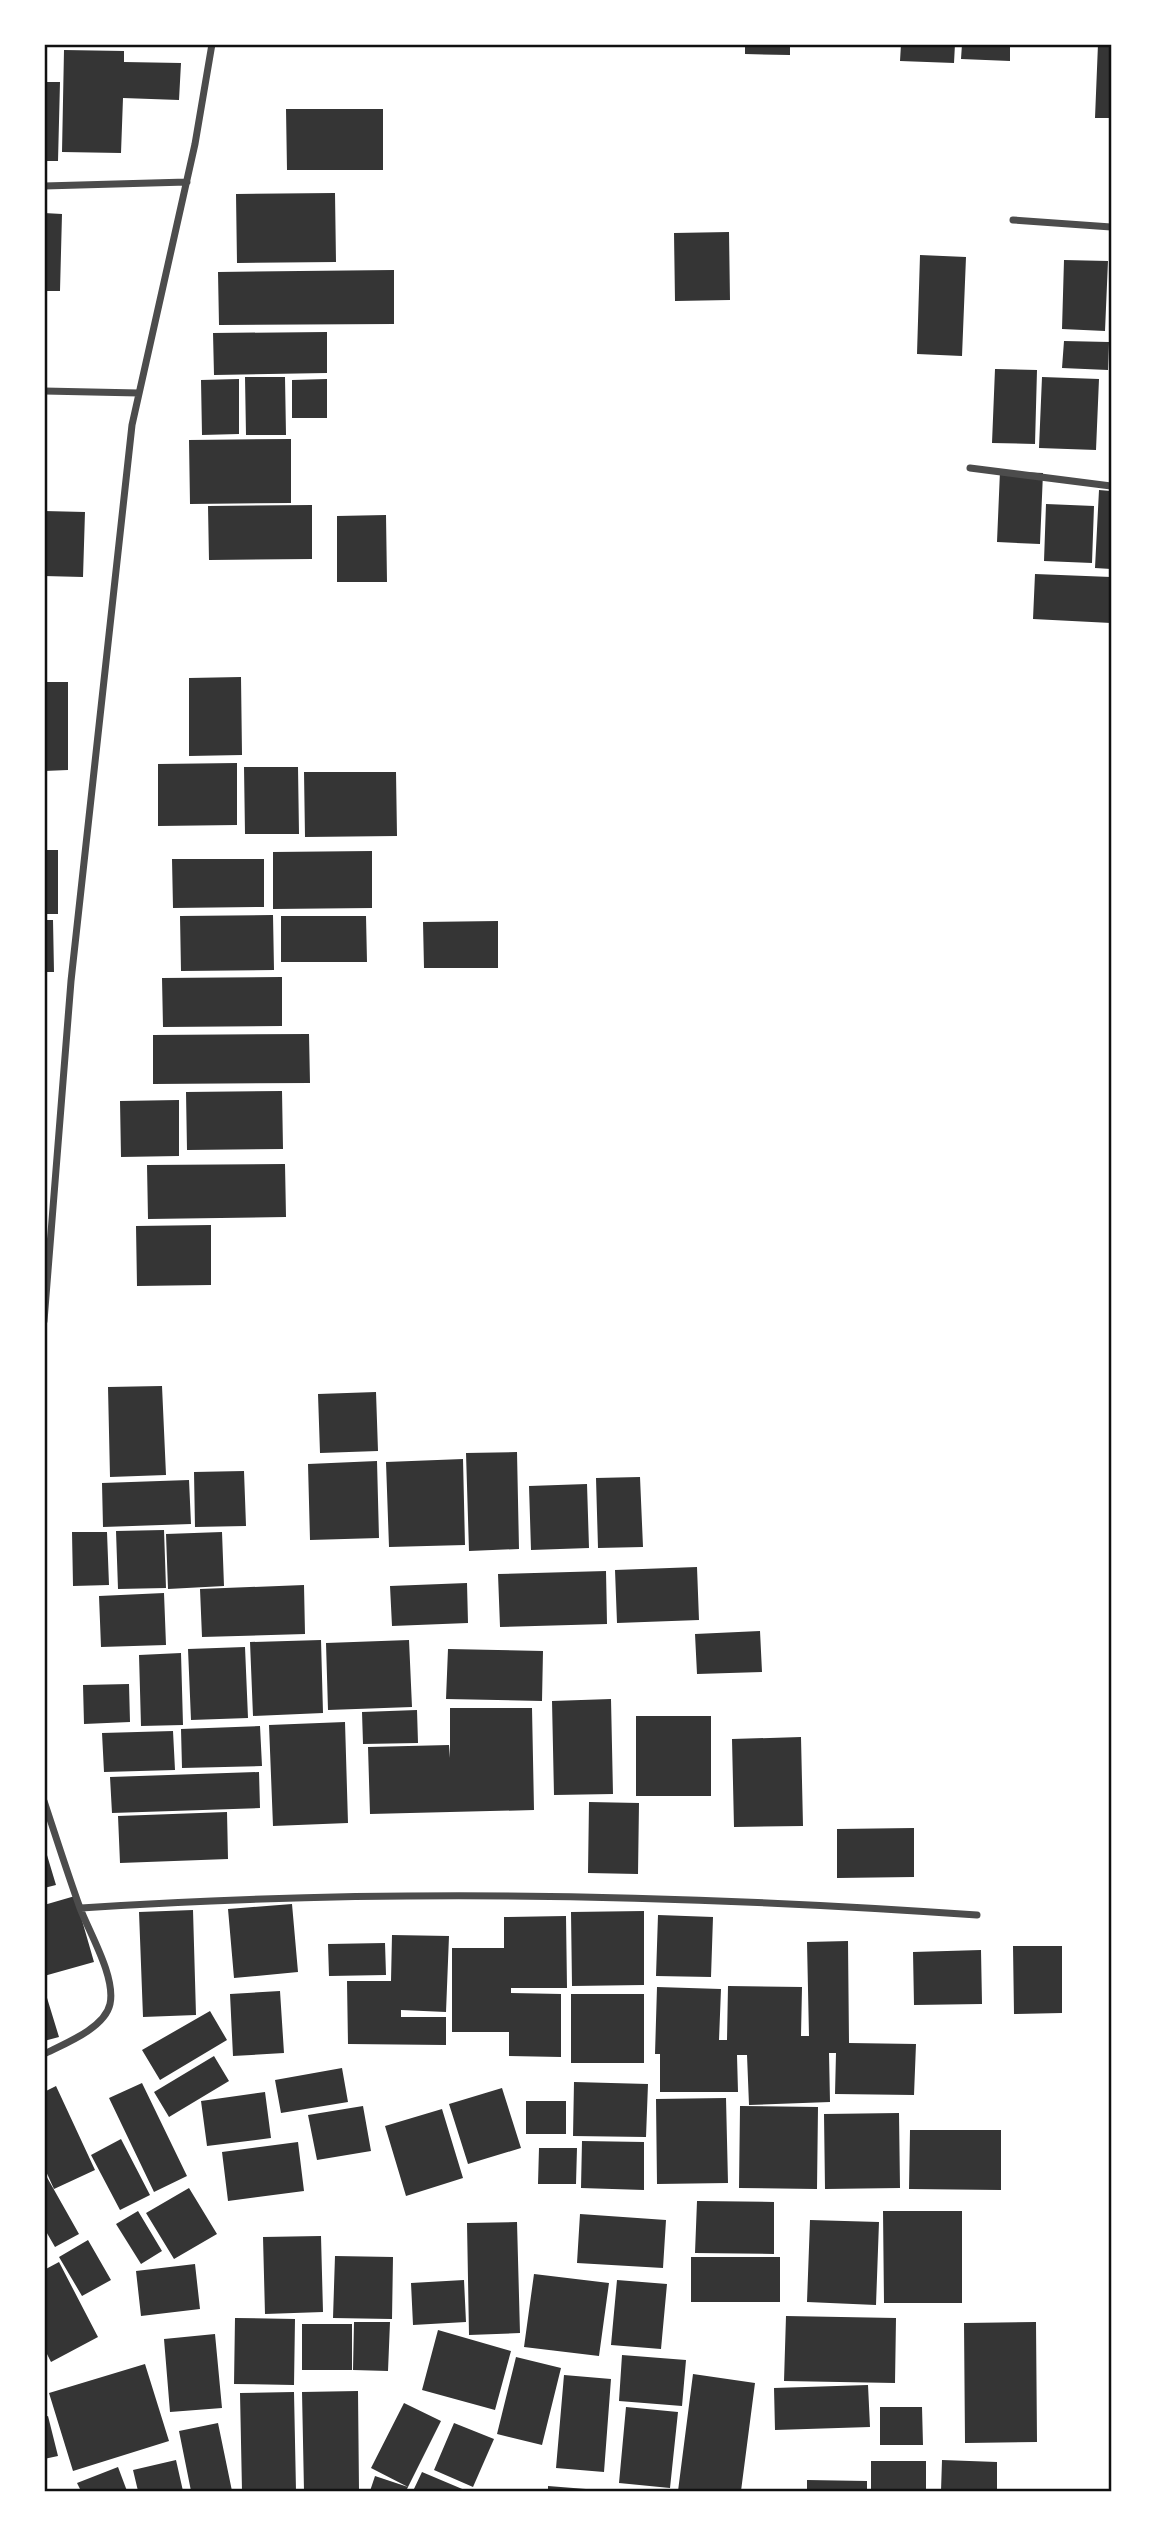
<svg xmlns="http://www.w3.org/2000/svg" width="1155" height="2535" font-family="'Exo 2',sans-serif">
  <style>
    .building { fill: #353535 }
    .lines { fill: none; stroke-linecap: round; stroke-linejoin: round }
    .minor { stroke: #4c4c4c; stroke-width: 7 }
    .neatline { fill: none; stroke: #111; stroke-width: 2.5 }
  </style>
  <rect width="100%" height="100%" fill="#fff"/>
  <!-- building -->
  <path class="building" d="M745 44H790V55L745 54Z
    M901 44H955L954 63 900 61Z
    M962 44H1010V61L961 59Z
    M1098 44H1111V118H1095Z
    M64 50 124 51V62L181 63 179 100 123 98 121 153 62 152Z
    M44 82H60L58 161H44Z
    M286 109H383V170H287Z
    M335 193 336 262 237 263 236 194Z
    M44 213 62 214 60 291H44Z
    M729 232 730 300 675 301 674 233Z
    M920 255 966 257 962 356 917 354Z
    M1064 260 1108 261 1105 331 1062 329Z
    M394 270V324L219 325 218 272Z
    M327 332V373L214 375 213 333Z
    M1064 341 1109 342 1108 370 1062 368Z
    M995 369 1037 370 1035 444 992 443Z
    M245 377H285L286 435H246Z
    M1042 377 1099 379 1096 450 1039 448Z
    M239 379V434L202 435 201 380Z
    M327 379V418H292V380Z
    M291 439V503L190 504 189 440Z
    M1000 471 1043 473 1040 544 997 542Z
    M1099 490 1111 491V569L1095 568Z
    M1046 504 1094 506 1092 563 1044 561Z
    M312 505V559L209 560 208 506Z
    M44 511 85 512 83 577 44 576Z
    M386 515 387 582H337V516Z
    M1035 574 1111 577V623L1033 619Z
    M241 677 242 755 189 756V678Z
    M44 682H68V770L44 771Z
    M237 763V825L158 826V764Z
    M244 767H298L299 834H245Z
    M304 772H396L397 836 305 837Z
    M44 850H58V914H44Z
    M372 851V908L273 909V852Z
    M172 859H264V907L173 908Z
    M273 915 274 970 181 971 180 916Z
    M281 916H366L367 962H281Z
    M44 920H53L54 972H44Z
    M498 921V968H424L423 922Z
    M282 977V1026L163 1027 162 978Z
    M309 1034 310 1083 153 1084V1035Z
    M282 1091 283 1149 187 1150 186 1092Z
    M179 1100V1156L121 1157 120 1101Z
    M285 1164 286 1217 148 1219 147 1165Z
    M211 1225V1285L137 1286 136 1226Z
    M162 1386 166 1475 110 1477 108 1387Z
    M376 1392 378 1451 320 1453 318 1394Z
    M517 1452 519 1549 469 1551 466 1453Z
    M463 1459 465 1545 389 1547 386 1462Z
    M377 1461 379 1538 310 1540 308 1464Z
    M244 1471 246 1526 195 1527 194 1472Z
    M640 1477 643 1547 598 1548 596 1478Z
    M189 1480 191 1524 103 1527 102 1483Z
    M587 1484 589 1548 531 1550 529 1486Z
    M164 1530 166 1588 118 1589 116 1531Z
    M72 1532H107L109 1585 73 1586Z
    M222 1532 224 1586 168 1589 166 1534Z
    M697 1567 699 1620 617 1623 615 1570Z
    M606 1571 607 1624 500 1627 498 1574Z
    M467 1583 468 1623 392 1626 390 1586Z
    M304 1585 305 1634 202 1637 200 1589Z
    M164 1593 166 1645 101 1647 99 1596Z
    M760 1631 762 1672 697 1674 695 1634Z
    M321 1640 323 1713 253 1716 250 1642Z
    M409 1640 412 1707 328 1710 326 1643Z
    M245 1647 248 1718 191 1720 188 1649Z
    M448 1649 543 1651 542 1701 446 1699Z
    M181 1653 183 1725 141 1726 139 1655Z
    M129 1684 130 1722 84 1724 83 1685Z
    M611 1699 613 1794 554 1795 552 1701Z
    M450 1708H532L534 1810 370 1814 368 1747 449 1745 450 1758Z
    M417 1710 418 1743 363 1744 362 1712Z
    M636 1716H711V1796H636Z
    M345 1722 348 1823 273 1826 269 1725Z
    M260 1726 262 1766 182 1768 181 1729Z
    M173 1731 175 1770 104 1772 102 1733Z
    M801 1737 803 1826 734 1827 732 1739Z
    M259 1772 260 1808 112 1813 110 1777Z
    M589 1802 639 1803 638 1874 588 1873Z
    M227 1812 228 1859 120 1863 118 1816Z
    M914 1828V1877L837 1878V1829Z
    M44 1845 56 1885 44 1888Z
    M75 1896 94 1962 44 1976V1905Z
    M292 1904 298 1972 234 1978 228 1909Z
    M193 1910 196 2015 143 2017 139 1912Z
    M644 1911V1985L572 1986 571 1912Z
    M658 1915 713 1917 711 1977 656 1976Z
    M566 1916 567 1988H511V1993L561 1994V2057L509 2056V2032H452V1948H504V1917Z
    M392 1935 449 1936 446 2012 401 2010V2017H446V2045L348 2044 347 1981H391Z
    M848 1941 849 2043 916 2044 914 2095 835 2094 836 2053H829L830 2102 749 2105 747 2055H737L738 2092H660V2054H655L657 1987 721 1989 719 2040H727L728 1986 802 1987 801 2036H809L807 1942Z
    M385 1943 386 1975 329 1976 328 1944Z
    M1013 1946H1062V2013L1014 2014Z
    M981 1950 982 2004 914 2005 913 1952Z
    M44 1988 59 2037 44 2041Z
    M280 1991 284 2053 233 2056 230 1994Z
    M571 1994H644V2063H571Z
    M210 2011 227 2040 160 2080 142 2050Z
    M214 2056 229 2081 169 2117 154 2092Z
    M342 2068 348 2102 281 2113 275 2080Z
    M574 2082 648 2084 646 2137 573 2136Z
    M142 2083 187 2176 154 2192 109 2098Z
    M56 2086 95 2170 54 2189 44 2167V2092Z
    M502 2088 521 2148 468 2164 449 2104Z
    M265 2092 271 2138 207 2146 201 2101Z
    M726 2098 728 2183 657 2184 656 2099Z
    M526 2101H566V2134H526Z
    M363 2106 371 2151 317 2160 308 2115Z
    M740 2106 818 2107 817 2189 739 2188Z
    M442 2109 463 2178 406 2196 385 2126Z
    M899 2113 900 2188 825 2189 824 2114Z
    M910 2130H1001V2190L909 2189Z
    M121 2139 150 2195 120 2210 91 2155Z
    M582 2141 644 2142V2190L581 2188Z
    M298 2142 304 2191 228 2201 222 2152Z
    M539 2148H577L576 2184H538Z
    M44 2172 79 2234 55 2247 44 2228Z
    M189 2188 217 2234 174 2259 146 2213Z
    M697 2201 774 2202V2254L695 2253Z
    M138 2211 162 2251 141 2264 116 2224Z
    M883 2211H962V2303H884Z
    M580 2214 666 2220 663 2268 577 2263Z
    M810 2220 879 2222 876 2305 807 2302Z
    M517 2222 520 2333 469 2335 467 2223Z
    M321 2236 323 2312 265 2314 263 2237Z
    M88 2240 111 2280 82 2296 59 2257Z
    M335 2256 393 2257 392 2319 333 2318Z
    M691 2257H780V2302H691Z
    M59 2262 98 2337 51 2362 44 2348V2270Z
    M195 2264 200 2309 141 2316 136 2271Z
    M534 2274 609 2283 599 2356 524 2347Z
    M464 2280 466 2322 413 2325 411 2283Z
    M617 2280 667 2284 661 2349 611 2345Z
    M786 2316 896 2318 895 2383 784 2381Z
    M235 2318 295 2319 294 2385 234 2384Z
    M354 2322H390L388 2371 353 2370Z
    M1036 2322 1037 2442 965 2443 964 2323Z
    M302 2324H352V2370H302Z
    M438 2330 511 2351 495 2410 422 2390Z
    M215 2334 222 2408 170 2412 164 2339Z
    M622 2355 686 2360 682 2406 619 2401Z
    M516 2357 561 2368 542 2445 497 2434Z
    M145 2364 169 2441 73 2471 49 2393Z
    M693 2374 755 2383 741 2491H678Z
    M564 2375 611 2379 604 2472 556 2468Z
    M868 2385 870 2427 775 2430 774 2388Z
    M358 2391 359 2491H304L302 2392Z
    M294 2392 296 2491H242L240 2393Z
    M404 2403 441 2421 406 2491H370L375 2476 408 2487 371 2468Z
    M626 2407 678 2412 670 2488 619 2483Z
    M880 2407H922L923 2445H880Z
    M48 2416 58 2456 44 2459V2417Z
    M218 2423 232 2491H191L179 2431Z
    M454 2423 494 2439 473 2487 434 2470Z
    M176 2460 183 2491H138L133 2470Z
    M942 2460 997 2462V2491H941Z
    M871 2461H926V2491H871Z
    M118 2467 127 2491H81L77 2483Z
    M422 2472 467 2491H413Z
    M807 2480 867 2481V2491H807Z
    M548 2486 586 2489V2491H548Z"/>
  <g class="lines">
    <!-- minor -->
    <path class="minor" d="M44 186 187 182
      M1013 220 1111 227
      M44 391 139 393
      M970 468 1111 486
      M44 1321 71 981 132 425 195 144 212 44
      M44 1801C56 1837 67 1872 80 1908 89 1932 116 1977 110 2004 105 2028 64 2044 44 2054
      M81 1908C378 1888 680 1894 977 1915"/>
  </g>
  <!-- border -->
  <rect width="1155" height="2535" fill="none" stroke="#ffffff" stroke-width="91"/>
  <rect x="46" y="46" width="1064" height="2444" class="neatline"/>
</svg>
